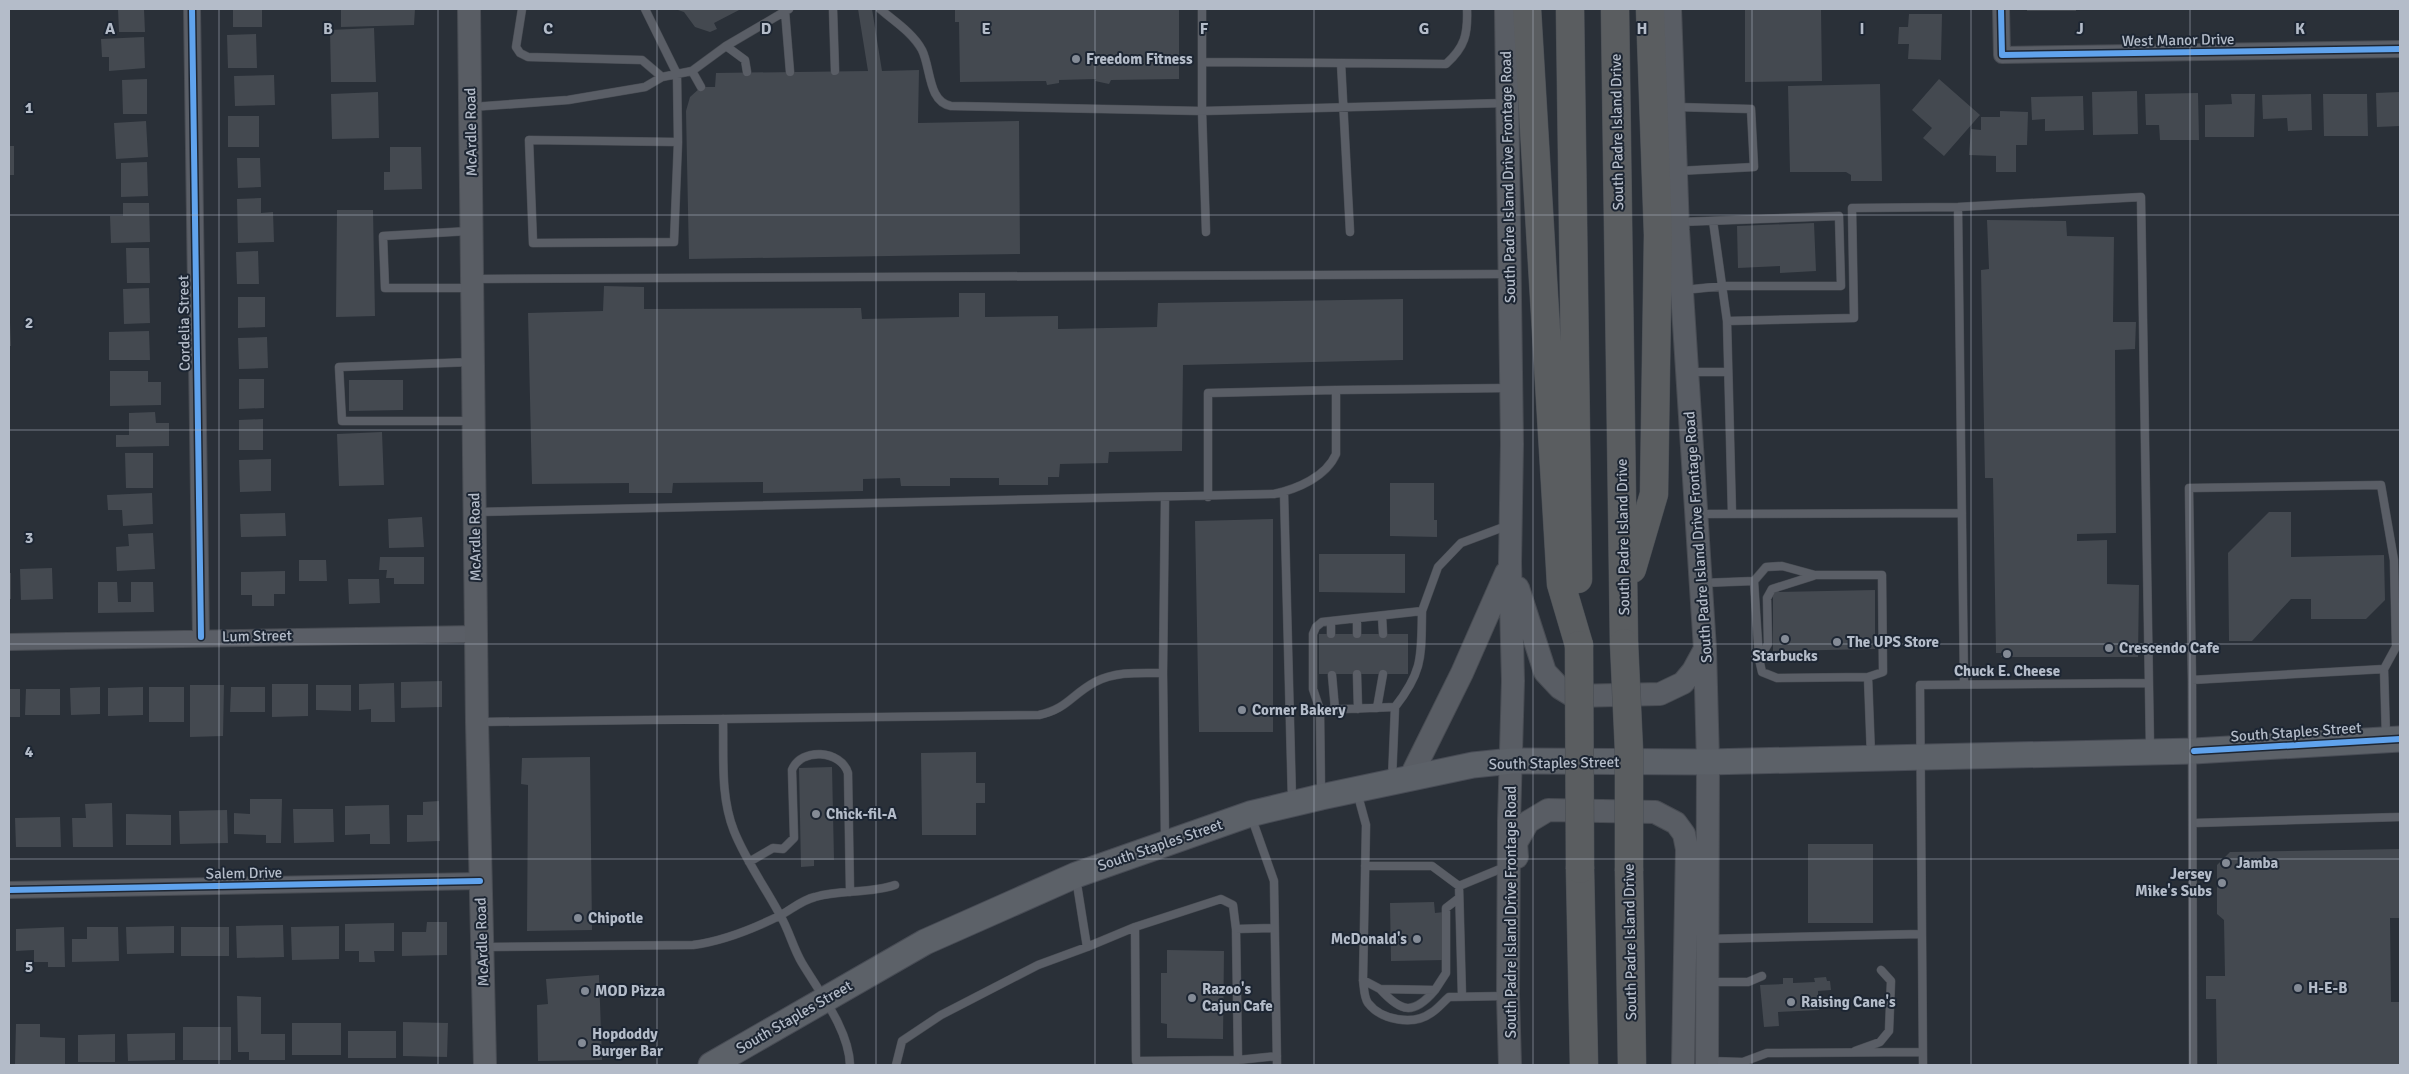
<svg xmlns="http://www.w3.org/2000/svg" width="2409" height="1074" font-family="Signika,sans-serif">
  <style>
    .building { fill: #444950 }
    .lines { fill: none; stroke-linecap: round; stroke-linejoin: round }
    .service-casing { stroke: #484c53; stroke-width: 9 }
    .minor-casing { stroke: #484c53; stroke-width: 18 }
    .secondary-casing { stroke: #484c53; stroke-width: 24 }
    .primary-casing { stroke: #484c55; stroke-width: 27 }
    .motorway-casing { stroke: #474c53; stroke-width: 29 }
    .service { stroke: #5a5e66; stroke-width: 8 }
    .minor { stroke: #5a5e66; stroke-width: 16 }
    .secondary { stroke: #595d64; stroke-width: 22 }
    .primary { stroke: #5c6168; stroke-width: 25 }
    .motorway { stroke: #5a5d60; stroke-width: 28 }
    .motorway-bridge-casing { stroke: #474c53; stroke-width: 29; stroke-linecap: butt }
    .motorway-bridge { stroke: #5a5d60; stroke-width: 28 }
    .cycleway-casing { stroke: #1d2633; stroke-width: 9 }
    .cycleway { stroke: #60a3ed; stroke-width: 6 }
    .grid { fill: none; stroke: #b4bcc9; stroke-width: 1; stroke-opacity: 0.55 }
    .poi-dot { fill: #848b96; stroke: #1d2633; stroke-width: 2 }
    .labels { text-anchor: middle; dominant-baseline: central; stroke-width: 4; stroke-linejoin: round; paint-order: stroke }
    .street-label { font-size: 15px; fill: #b4bcc9; stroke: #1d2633 }
    .poi-label { font-size: 15px; font-weight: bold; fill: #b4bcc9; stroke: #1d2633; text-anchor: start }
    .grid-label { font-size: 16px; text-anchor: middle; font-weight: bold; fill: #b4bcc9; stroke: #1d2633; stroke-width: 4; stroke-linejoin: round; paint-order: stroke }
  </style>
  <rect width="100%" height="100%" fill="#2a3038"/>
  <!-- building -->
  <path class="building" d="M118 9H144L145 32H119Z
    M233 9H262V27H233Z
    M341 9H415L414 25 341 27Z
    M675 9H741L714 23 717 29 710 32 695 27 684 12Z
    M858 9H872L882 71 919 70 918 123 1019 121 1020 254 689 259 686 111 690 97 701 87H715L716 73 868 71Z
    M955 9H1179V79L1111 80 1109 84 1095 81 1096 79 1059 80V83L1047 85 1046 81 960 82 959 22H955Z
    M1745 9H1821L1822 81 1745 82Z
    M2027 9H2076V11H2027Z
    M1909 14H1942L1941 60 1908 59 1909 44H1898L1899 27H1908Z
    M374 28 376 82H331L330 30Z
    M256 34 257 68H228L227 35Z
    M144 37 145 68 109 71V57H102L101 39Z
    M274 75 275 105 235 106 234 76Z
    M147 79V114H123L122 80Z
    M1939 79 1980 115 1944 156 1923 138 1932 128 1912 110Z
    M1880 84 1882 181H1851V175L1846 172H1790L1788 86Z
    M2137 91 2138 134 2093 135 2092 92Z
    M378 92 379 138 332 139 331 94Z
    M2400 92V126L2377 127 2376 93Z
    M2198 93 2199 140H2160L2159 125H2146L2145 94Z
    M2231 94H2255L2254 137H2205V105L2232 104Z
    M2311 94 2312 130 2288 131 2287 118 2263 119 2262 95Z
    M2323 94H2367L2368 136H2324Z
    M2083 96 2084 130 2045 131V119L2032 120 2031 97Z
    M2000 111 2028 112 2027 145H2016V172H1996V156L1969 155 1971 129 1981 130V117H2000Z
    M228 116H259V147H228Z
    M146 121 148 157 116 159 114 123Z
    M9 146H14V175H9Z
    M390 147H421L422 189 384 190V172H390Z
    M237 158H260L261 187 238 188Z
    M147 162 148 196 121 197V163Z
    M261 198V213L273 212 274 242 238 243 237 199Z
    M123 203H149L150 242 111 243 110 216H123Z
    M337 210H373L375 316 336 317Z
    M1987 220 2066 221 2067 236 2114 237 2113 322H2136L2135 349 2115 350 2116 533 2077 534V541L2107 540V584L2139 585 2138 657H2001V653H1996L1993 478H1985L1981 270 1989 269Z
    M1814 223 1816 271 1780 273V266L1738 268 1737 226Z
    M126 248H149L150 283H127Z
    M258 251 259 284H237L236 252Z
    M604 286 644 287V309L861 308 862 319 959 317V293H985V317L1058 316V329L1157 327 1158 303 1403 299V360L1183 365 1182 451 1109 452 1108 463 1060 464 1059 477H1048V485H999V478H950V486H901L900 478 863 479V491L763 493V482L673 483 672 493H629V483L532 484 528 313 603 311Z
    M149 288 150 323 124 324 123 289Z
    M238 297H265V327L238 328Z
    M9 322H10L11 346H9Z
    M149 331 150 360H109V332Z
    M267 337 268 368 239 369 238 338Z
    M110 371H148V382H161V405L110 406Z
    M239 379H264V408L239 409Z
    M349 380H403V410L349 411Z
    M155 412 156 423H169V446L116 447V435H129V413Z
    M263 419V450H239V420Z
    M382 432 384 485 339 486 337 434Z
    M125 453H153V488H126Z
    M271 459V491L240 492 239 460Z
    M1390 483H1434V520H1437V537L1390 536Z
    M152 493 153 524 123 526 122 510H108L107 495Z
    M2269 512H2291V557L2384 555 2385 600 2366 619H2311V599H2291L2252 641H2229L2228 553Z
    M285 513 286 536 241 537 240 514Z
    M422 517 424 547 389 548 388 519Z
    M1273 519V732H1199L1195 521Z
    M153 533 155 569 117 571 116 547 129 546 128 534Z
    M1319 554H1405V593L1319 592Z
    M380 557H424V584H394V578H386L387 570H379Z
    M299 560H326L327 581H299Z
    M52 568 53 599 21 600 20 569Z
    M285 571V594H274V606H252V595H241V572Z
    M9 573H11V599H9Z
    M348 579H379L380 603 349 604Z
    M98 582H117L118 602H131V582H153L154 612 98 613Z
    M1875 590V649L1773 651V592Z
    M1319 634H1408V674H1319Z
    M442 681V707L401 708V682Z
    M394 683 395 722H371V709L359 710V684Z
    M272 684H308V716L272 717Z
    M190 685H224L223 736 190 737Z
    M316 685H351V711L316 710Z
    M100 687V714L71 715 70 688Z
    M143 687V715L108 716V688Z
    M149 687H184V722H149Z
    M231 687H265V712H230Z
    M9 689H20V717H9Z
    M26 689H60V715H25Z
    M976 752V783H985V803H976V835H922L921 753Z
    M590 757 592 930 527 931 528 785 521 784 522 758Z
    M832 767 834 860H814V866L801 867 799 768Z
    M250 799H282L281 843H266V835L234 834V813L250 814Z
    M439 801 440 841 407 842V815H423V802Z
    M112 803 113 847H73L72 818H86L85 804Z
    M389 805 390 844H370V834L345 835V806Z
    M293 809H333L334 842 294 843Z
    M227 810 228 843 180 844 179 811Z
    M126 814 171 815V845H126Z
    M60 817 61 847H16L15 818Z
    M1808 844H1873V923H1808Z
    M2400 849V918H2390L2391 1002H2400V1065H2217L2216 999H2206V976H2225L2224 920 2217 914V865L2230 852Z
    M1434 902 1435 913 1444 912 1445 960 1391 961 1390 903Z
    M427 922H447V955L402 956V932H426Z
    M394 923V951H374L375 962H359V951H345V924Z
    M283 925 284 957 237 958 236 926Z
    M174 926V953L127 954 126 927Z
    M339 926V959L292 960 291 927Z
    M64 927 65 967H48V962H34V950L16 951V929Z
    M87 927H118L119 961 72 962V939H87Z
    M181 927H229V956H181Z
    M1167 950 1224 951 1223 1039 1167 1038V1024L1161 1023V973H1167Z
    M599 975 602 1060 538 1061 537 1005 548 1004 546 979Z
    M1826 977 1827 981H1830L1831 990 1818 991 1819 1010 1778 1012 1779 1026 1764 1027 1760 985 1783 984V978H1793V983L1815 982 1814 978Z
    M237 996 261 997V1034H285V1060H249V1052H238Z
    M403 1022 448 1023 447 1057 403 1056Z
    M292 1023H341V1055H292Z
    M16 1024H40V1037L65 1038V1064H15Z
    M183 1027H231V1060H183Z
    M348 1031H396V1058H348Z
    M175 1033V1060L128 1061 127 1034Z
    M115 1034V1062H78V1035Z"/>
  <g class="lines">
    <defs>
      <path id="service" d="M522 9 516 47 520 53 528 57 642 60 662 77
        M645 9 677 74 678 142 674 242 533 243 529 140 678 142
        M833 9 835 71
        M880 9C894 21 913 33 922 50 931 68 928 102 951 106L1202 111 1505 103
        M1202 9V111L1206 232
        M785 11 790 72
        M726 46 745 60 747 72
        M1202 62 1341 63
        M692 71 701 87
        M472 107 568 100 645 87 662 77 692 71 726 46 789 9
        M1676 107 1751 109 1754 167 1678 171
        M1958 207 1964 683
        M1713 221 1727 321 1732 514
        M1680 222 1839 216 1841 286H1723L1684 290
        M469 231 383 236 385 288H470
        M1350 232 1341 63 1446 64C1465 47 1468 34 1467 9
        M474 279 1507 274
        M1727 321 1854 318 1852 208 1958 207 2141 197 2150 748
        M1690 372H1728
        M471 421H342L339 367 471 362
        M1284 492 1292 800
        M1208 497V393L1336 390
        M477 512 1274 494C1297 489 1326 477 1336 454V390L1509 388
        M1699 514 1962 513
        M1782 566 1815 575H1882L1883 672 1868 677 1777 678 1762 672 1759 659 1754 581 1766 567Z
        M1703 583 1754 581
        M1382 616 1383 634
        M1357 619V634
        M1331 621V634
        M1759 659 1768 644 1767 598 1772 589 1813 576
        M1357 674 1358 709
        M1332 675 1335 709
        M1868 677 1871 756
        M2192 680 2189 488 2381 485 2394 560 2396 647 2384 669
        M1395 707C1424 670 1421 655 1422 611
        M1377 708 1383 674
        M1320 710 1395 707 1392 779
        M723 719C724 756 720 796 734 831 746 861 765 887 780 915 789 930 793 948 802 963 820 993 849 1030 850 1065
        M479 722 1039 715C1067 709 1071 695 1095 682 1116 671 1140 673 1163 673
        M1321 792 1320 710 1313 689V634L1316 627 1322 622 1422 611 1438 567 1461 543 1509 525
        M1357 792 1366 825 1363 980C1364 987 1364 998 1368 1003 1381 1020 1413 1026 1431 1013 1438 1009 1443 1002 1449 997L1506 996
        M1251 816 1274 881 1277 1065
        M2194 823 2400 817
        M1165 840 1163 673 1165 498
        M749 862 773 848 783 849 794 838 792 770C801 747 841 750 848 773L850 892
        M1365 866H1432L1459 886 1505 867
        M1076 878 1087 947
        M1459 886 1462 997
        M1135 927 1136 1061 1238 1060
        M1236 929 1274 928
        M1708 939 1921 934
        M484 947 693 945C723 941 753 929 781 915 792 909 802 900 815 897 841 889 869 894 895 885
        M1363 980 1380 989 1435 990 1446 973V908L1459 898
        M1708 982H1748L1762 976
        M1380 989C1401 1012 1413 1016 1435 990
        M1855 1051 1880 1042 1889 1031 1891 981 1881 970
        M1708 1061 1743 1062 1767 1053 1922 1052
        M896 1065 902 1041 941 1015 1038 965 1087 947 1135 927 1221 899 1233 905 1236 929 1238 1060 1277 1056
        M1923 1065 1920 685 2148 683
        M2193 1065 2192 680 2384 669 2386 737"/>
      <path id="minor" d="M192 9 201 637
        M2001 9 2002 55 2400 49
        M9 642 476 634
        M9 890 480 881"/>
      <path id="secondary" d="M469 9 477 722 485 1065
        M1506 9 1512 444 1510 563 1513 681 1509 821 1508 996 1510 1065
        M1670 9 1678 230 1705 649 1708 762 1707 1065
        M1518 588 1545 672 1560 688 1573 696 1660 694 1683 683 1693 671 1705 649
        M1410 778 1462 673 1506 573
        M1517 857 1516 843 1528 822 1548 810 1655 812 1676 823 1684 834 1687 849 1683 1065"/>
      <path id="primary" d="M711 1065 925 942 1076 875 1250 814 1321 797 1473 765 1512 761 1708 762 2194 751 2400 739"/>
      <path id="motorway" d="M1527 9 1561 584 1579 645
        M1570 9 1578 579
        M1615 9 1624 643
        M1632 569 1654 494 1658 235 1650 9
        M1580 869 1584 1065
        M1629 871 1632 1065"/>
    </defs>
    <!-- service casing -->
    <use href="#service" class="service-casing"/>
    <!-- minor casing -->
    <use href="#minor" class="minor-casing"/>
    <!-- secondary casing -->
    <use href="#secondary" class="secondary-casing"/>
    <!-- primary casing -->
    <use href="#primary" class="primary-casing"/>
    <!-- motorway casing -->
    <use href="#motorway" class="motorway-casing"/>
    <!-- service -->
    <use href="#service" class="service"/>
    <!-- minor -->
    <use href="#minor" class="minor"/>
    <!-- secondary -->
    <use href="#secondary" class="secondary"/>
    <!-- primary -->
    <use href="#primary" class="primary"/>
    <!-- motorway -->
    <use href="#motorway" class="motorway"/>
    <defs>
      <path id="motorway-bridge" d="M1624 643 1629 751V871
        M1579 645 1580 869"/>
    </defs>
    <!-- motorway-bridge casing -->
    <use href="#motorway-bridge" class="motorway-bridge-casing"/>
    <!-- motorway-bridge -->
    <use href="#motorway-bridge" class="motorway-bridge"/>
    <defs>
      <path id="cycleway" d="M192 9 201 637
        M2001 9 2002 55 2400 49
        M2194 751 2400 739
        M9 890 480 881"/>
    </defs>
    <!-- cycleway casing -->
    <use href="#cycleway" class="cycleway-casing"/>
    <!-- cycleway -->
    <use href="#cycleway" class="cycleway"/>
  </g>
  <!-- grid -->
  <path class="grid" d="M219 9V1065M438 9V1065M657 9V1065M876 9V1065M1095 9V1065M1314 9V1065M1533 9V1065M1752 9V1065M1971 9V1065M2190 9V1065M9 215H2400M9 430H2400M9 644H2400M9 859H2400"/>
  <!-- markers -->
  <g class="poi-dot">
    <circle cx="1076" cy="59" r="5"/>
    <circle cx="1785" cy="639" r="5"/>
    <circle cx="1837" cy="642" r="5"/>
    <circle cx="2109" cy="648" r="5"/>
    <circle cx="2007" cy="654" r="5"/>
    <circle cx="1242" cy="710" r="5"/>
    <circle cx="816" cy="814" r="5"/>
    <circle cx="2226" cy="863" r="5"/>
    <circle cx="2222" cy="883" r="5"/>
    <circle cx="578" cy="918" r="5"/>
    <circle cx="1417" cy="939" r="5"/>
    <circle cx="2298" cy="988" r="5"/>
    <circle cx="585" cy="991" r="5"/>
    <circle cx="1192" cy="998" r="5"/>
    <circle cx="1791" cy="1002" r="5"/>
    <circle cx="582" cy="1043" r="5"/>
  </g>
  <g class="labels">
    <!-- street labels -->
    <g class="street-label">
      <text transform="translate(2178 40) rotate(-1)">West Manor Drive</text>
      <text transform="translate(471 132) rotate(-91)">McArdle Road</text>
      <text transform="translate(1617 132) rotate(-91)">South Padre Island Drive</text>
      <text transform="translate(1508 177) rotate(-91)">South Padre Island Drive Frontage Road</text>
      <text transform="translate(184 323) rotate(-91)">Cordelia Street</text>
      <text transform="translate(475 537) rotate(-91)">McArdle Road</text>
      <text transform="translate(1623 537) rotate(-91)">South Padre Island Drive</text>
      <text transform="translate(1698 537) rotate(-94)">South Padre Island Drive Frontage Road</text>
      <text transform="translate(257 636) rotate(-1)">Lum Street</text>
      <text transform="translate(2296 732) rotate(-4)">South Staples Street</text>
      <text transform="translate(1554 763) rotate(-1)">South Staples Street</text>
      <text transform="translate(1160 845) rotate(-19)">South Staples Street</text>
      <text transform="translate(244 873) rotate(-1)">Salem Drive</text>
      <text transform="translate(1511 912) rotate(-90)">South Padre Island Drive Frontage Road</text>
      <text transform="translate(482 942) rotate(-92)">McArdle Road</text>
      <text transform="translate(1630 942) rotate(-91)">South Padre Island Drive</text>
      <text transform="translate(794 1017) rotate(-30)">South Staples Street</text>
    </g>
    <!-- poi labels -->
    <g class="poi-label">
      <text x="1086" y="59">Freedom Fitness</text>
      <text x="1847" y="642">The UPS Store</text>
      <text x="2119" y="648">Crescendo Cafe</text>
      <text x="1785" y="656" text-anchor="middle">Starbucks</text>
      <text x="2007" y="671" text-anchor="middle">Chuck E. Cheese</text>
      <text x="1252" y="710">Corner Bakery</text>
      <text x="826" y="814">Chick-fil-A</text>
      <text x="2236" y="863">Jamba</text>
      <text x="2212" y="874" text-anchor="end">Jersey<tspan x="2212" dy="17">Mike's Subs</tspan></text>
      <text x="588" y="918">Chipotle</text>
      <text x="1407" y="939" text-anchor="end">McDonald's</text>
      <text x="2308" y="988">H-E-B</text>
      <text x="1202" y="989">Razoo's<tspan x="1202" dy="17">Cajun Cafe</tspan></text>
      <text x="595" y="991">MOD Pizza</text>
      <text x="1801" y="1002">Raising Cane's</text>
      <text x="592" y="1034">Hopdoddy<tspan x="592" dy="17">Burger Bar</tspan></text>
    </g>
  </g>
  <g class="grid-label">
    <text x="110" y="34">A</text>
    <text x="328" y="34">B</text>
    <text x="548" y="34">C</text>
    <text x="766" y="34">D</text>
    <text x="986" y="34">E</text>
    <text x="1204" y="34">F</text>
    <text x="1424" y="34">G</text>
    <text x="1642" y="34">H</text>
    <text x="1862" y="34">I</text>
    <text x="2080" y="34">J</text>
    <text x="2300" y="34">K</text>
    <text x="29" y="113">1</text>
    <text x="29" y="328">2</text>
    <text x="29" y="543">3</text>
    <text x="29" y="757">4</text>
    <text x="29" y="972">5</text>
  </g>
  <!-- border -->
  <rect width="2409" height="1074" fill="none" stroke="#b4bcc9" stroke-width="20"/>
</svg>
